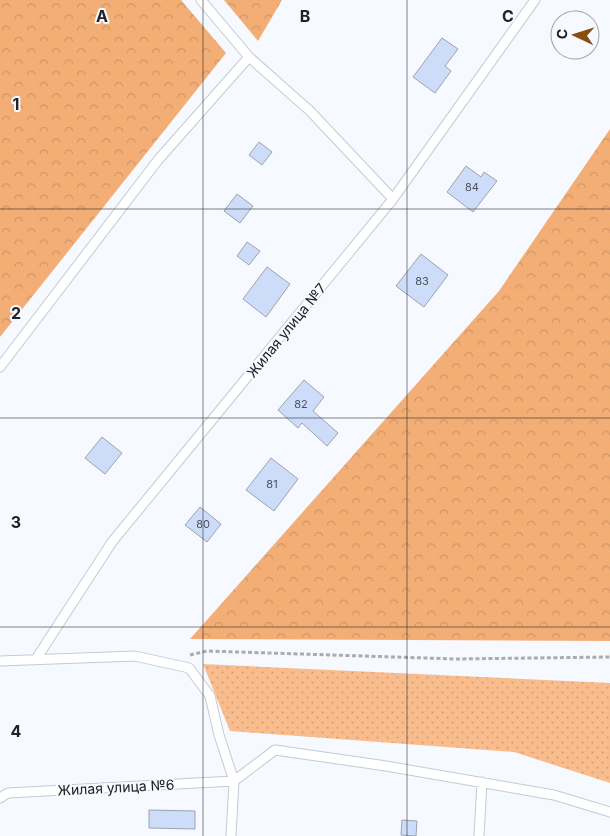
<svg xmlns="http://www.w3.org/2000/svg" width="610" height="836" font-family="Inter,sans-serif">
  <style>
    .grass { fill: url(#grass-dots) }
    .forest { fill: url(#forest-crowns) }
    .building { fill: #cdddf9; stroke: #9da2aa }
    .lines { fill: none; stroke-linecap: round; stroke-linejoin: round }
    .lane-casing { stroke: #c5cad3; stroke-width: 11 }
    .path { stroke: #a9acb1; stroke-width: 3; stroke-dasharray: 4 2.5; stroke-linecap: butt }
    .lane { stroke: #fff; stroke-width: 9 }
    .grid { fill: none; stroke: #202226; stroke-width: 1; stroke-opacity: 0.55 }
    .labels { text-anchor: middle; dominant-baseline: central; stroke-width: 4; stroke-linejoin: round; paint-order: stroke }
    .number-label { font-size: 11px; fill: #4b515b }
    .street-label { font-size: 14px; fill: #202226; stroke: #f6f9ff }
    .grid-label { font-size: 16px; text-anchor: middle; font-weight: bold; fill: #202226; stroke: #f6f9ff; stroke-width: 4; stroke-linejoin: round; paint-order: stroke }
  </style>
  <defs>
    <pattern id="grass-dots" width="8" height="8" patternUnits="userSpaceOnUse" patternTransform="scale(1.25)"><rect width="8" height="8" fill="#f9bd8d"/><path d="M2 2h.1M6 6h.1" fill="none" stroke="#d5a27a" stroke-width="1.8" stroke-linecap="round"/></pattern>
    <pattern id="forest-crowns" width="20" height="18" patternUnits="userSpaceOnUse" patternTransform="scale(1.25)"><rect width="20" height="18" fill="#f3ae76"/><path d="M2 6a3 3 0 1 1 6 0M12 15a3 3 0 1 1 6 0" fill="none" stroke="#d09566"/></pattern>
  </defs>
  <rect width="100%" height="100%" fill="#f6f9ff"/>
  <!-- grass -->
  <path class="grass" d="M203 664 610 683V783L514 752 230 731Z"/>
  <!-- forest -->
  <path class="forest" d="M0 0H181L226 53 0 337Z
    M224 0H282L258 41Z
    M610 129V641L190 639 499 291Z"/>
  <!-- building -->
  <path class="building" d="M442 38 458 49 445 66 451 71 435 93 413 77Z
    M259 142 272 152 262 165 249 155Z
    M466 166 481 177 484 172 497 181 473 212 447 192Z
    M237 194 253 206 240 223 224 211Z
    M247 242 260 251 249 265 237 256Z
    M421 254 448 275 424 307 396 286Z
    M267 267 290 284 266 317 243 299Z
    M304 380 324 397 313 411 338 433 327 446 302 423 298 428 278 410Z
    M102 437 122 453 105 474 85 458Z
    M271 458 298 479 274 511 246 490Z
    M200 507 221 524 207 542 185 525Z
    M149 810 195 811V829L149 828Z
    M402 820 417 821 416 836 401 835Z"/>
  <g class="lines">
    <defs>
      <path id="lane" d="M201 0 249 57 310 111 393 199
        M0 367 158 160 249 57
        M36 659 112 542 393 199 535 0
        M0 661 135 656 189 668 210 696 219 735 234 781 231 836
        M234 781 275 750 386 766 554 795 610 812
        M0 798 8 793 234 781
        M479 836 482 782"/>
    </defs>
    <!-- lane casing -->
    <use href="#lane" class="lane-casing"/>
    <!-- path -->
    <path class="path" d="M190 655 207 651 456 659 610 657"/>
    <!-- lane -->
    <use href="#lane" class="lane"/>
  </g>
  <!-- grid -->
  <path class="grid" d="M203 0V836M407 0V836M0 209H610M0 418H610M0 627H610"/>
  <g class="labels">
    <!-- number labels -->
    <g class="number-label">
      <text x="472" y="187">84</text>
      <text x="422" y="281">83</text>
      <text x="301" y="404">82</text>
      <text x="272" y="484">81</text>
      <text x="203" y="524">80</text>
    </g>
    <!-- street labels -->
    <g class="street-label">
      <text transform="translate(286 330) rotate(-51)">Жилая улица №7</text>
      <text transform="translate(116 787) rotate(-3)">Жилая улица №6</text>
    </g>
  </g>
  <g class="grid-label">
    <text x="102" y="22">A</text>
    <text x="305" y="22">B</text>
    <text x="508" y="22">C</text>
    <text x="16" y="110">1</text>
    <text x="16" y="319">2</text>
    <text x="16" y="528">3</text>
    <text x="16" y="737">4</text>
  </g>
  <!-- north arrow -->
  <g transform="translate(575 35) rotate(274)"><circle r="24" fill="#f6f9ff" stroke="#a0a3a8"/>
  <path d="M0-4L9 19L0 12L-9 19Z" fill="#8a4d0d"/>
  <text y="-8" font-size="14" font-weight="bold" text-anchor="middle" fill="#202226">С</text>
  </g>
</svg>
